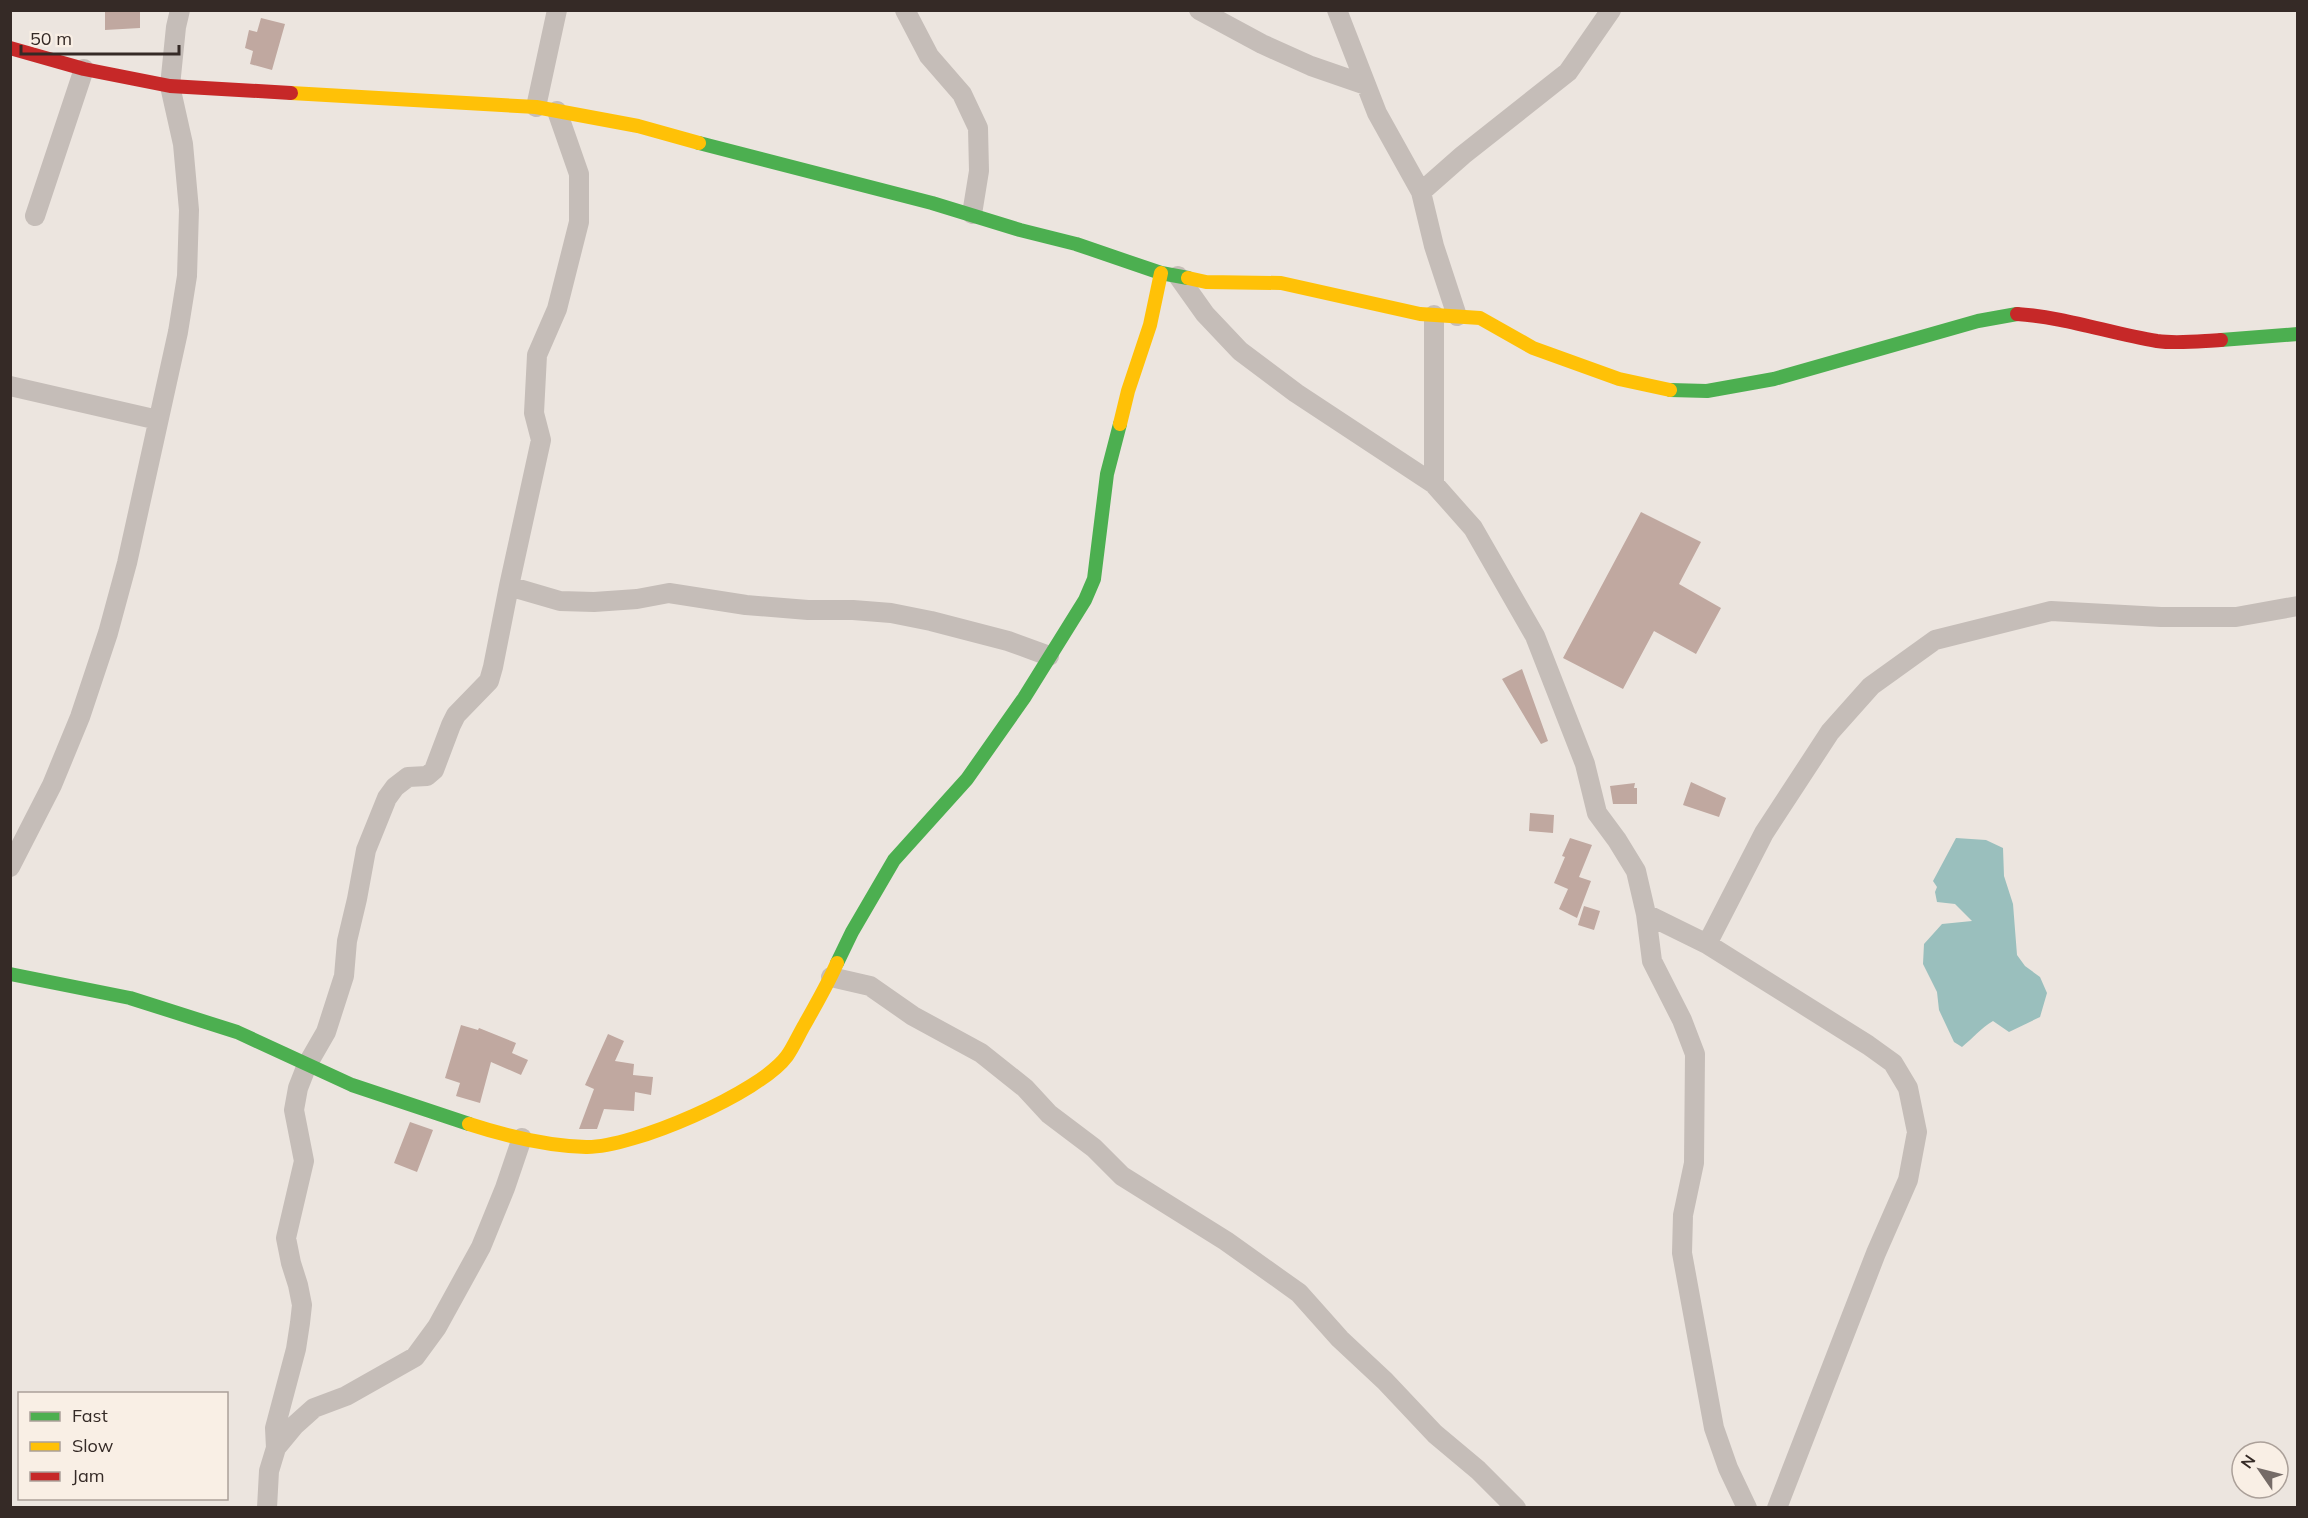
<svg xmlns="http://www.w3.org/2000/svg" width="2308" height="1518" font-family="Mulish,sans-serif">
  <style>
    .water { fill: #9abfbd }
    .building { fill: #c0a8a0 }
    .lines { fill: none; stroke-linecap: round; stroke-linejoin: round }
    .street { stroke: #c5bdb8; stroke-width: 20 }
    .fast { stroke: #4caf50; stroke-width: 14 }
    .slow { stroke: #ffc107; stroke-width: 14 }
    .jam { stroke: #c62828; stroke-width: 14 }
  </style>
  <rect width="100%" height="100%" fill="#ece5df"/>
  <!-- water -->
  <path class="water" d="M1956 838 1986 840 2003 848 2004 876 2013 904 2017 955 2025 966 2040 977 2047 993 2040 1017 2009 1032 1993 1021C1981 1028 1973 1038 1962 1047L1954 1042 1939 1010 1937 992 1923 964 1924 944 1942 924 1972 921 1955 904 1937 902 1935 892 1937 887 1933 881Z"/>
  <!-- building -->
  <path class="building" d="M105 10H140V28L105 30Z
    M261 18 285 24 272 70 250 64 253 51 245 48 249 30 257 32Z
    M1641 512 1701 542 1679 584 1721 608 1696 654 1654 631 1623 689 1563 658Z
    M1522 669 1548 741 1541 744 1502 679Z
    M1691 782 1726 798 1719 817 1683 805Z
    M1635 783 1634 788H1637V804H1613L1610 786Z
    M1530 813 1554 815 1553 833 1529 831Z
    M1570 838 1592 845 1579 877 1591 881 1577 918 1559 909 1568 889 1554 883 1565 857 1562 856Z
    M1584 906 1600 911 1594 930 1578 925Z
    M461 1025 478 1030 479 1028 516 1043 512 1053 528 1060 521 1075 491 1062 480 1103 456 1096 460 1083 445 1078Z
    M608 1034 624 1041 615 1061 634 1064 633 1075 653 1077 651 1095 635 1092 634 1111 604 1109 597 1129H579L594 1089 585 1085Z
    M410 1122 433 1130 417 1172 394 1163Z"/>
  <g class="lines">
    <!-- street -->
    <path class="street" d="M905 10 929 56 962 94 978 128 979 171 972 214
      M1199 10 1262 44 1311 66 1366 85
      M1337 10 1377 113 1421 192 1434 246 1457 316
      M536 107 557 10
      M1421 192 1463 155 1568 72 1611 10
      M35 216 84 69
      M1178 276 1205 314 1240 351 1296 393 1434 484 1473 528 1535 636 1585 764 1597 813 1617 840 1636 871 1646 914 1652 961 1682 1020 1695 1054 1694 1163 1683 1215 1682 1253 1714 1428 1728 1468 1747 1508
      M10 386 158 420
      M1434 484V315
      M509 586 560 601 594 602 637 599 669 593 746 605 808 610H853L891 613 931 621 1008 641 1049 656
      M10 867 52 785 80 717 108 633 127 563 178 332 187 276 189 210 183 144 170 86 176 27 180 10
      M1646 914 1707 944 1868 1045 1893 1063 1908 1088 1917 1132 1908 1180 1876 1253 1777 1508
      M1707 944 1764 833 1830 732 1871 686 1935 640 2051 611 2161 617H2236L2298 606
      M831 977 870 986 913 1016 981 1053 1025 1088 1049 1114 1094 1148 1122 1176 1226 1241 1299 1293 1340 1339 1385 1381 1435 1434 1478 1470 1516 1508
      M276 1448 295 1425 314 1408 346 1396 415 1357 437 1327 481 1247 505 1188 522 1138
      M267 1508 269 1471 276 1448 275 1428 296 1349 300 1323 302 1305 298 1285 291 1263 286 1238 304 1161 294 1110 298 1088 307 1065 326 1032 344 976 347 941 357 899 366 850 387 798 395 787 408 777 427 776 434 770 451 725 456 715 489 681 493 667 509 586 541 440 534 413 537 355 557 309 579 222V174L557 111"/>
    <!-- fast -->
    <path class="fast" d="M699 143 932 203 1020 230 1076 244 1161 273 1188 278
      M2221 340 2298 334
      M1670 390 1707 391 1774 379 1978 321 2017 314
      M837 963 852 932 894 860 967 779 1024 698 1085 600 1094 579 1107 474 1120 424
      M10 974 130 998 237 1032 352 1085 469 1124"/>
    <!-- slow -->
    <path class="slow" d="M291 93 536 107 638 126 699 143
      M1188 278 1206 282 1281 283 1420 314 1480 318 1533 348 1619 379 1670 390
      M1120 424 1128 391 1150 325 1161 273
      M469 1124C506 1136 547 1146 586 1147 632 1148 760 1093 787 1056 794 1046 799 1034 805 1024 816 1004 828 984 837 963"/>
    <!-- jam -->
    <path class="jam" d="M10 48 84 69 170 86 291 93
      M2017 314C2065 317 2109 333 2157 341 2178 344 2200 341 2221 340"/>
  </g>
  <!-- border -->
  <rect width="2308" height="1518" fill="none" stroke="#352a26" stroke-width="24"/>
  <!-- legend -->
  <rect x="18" y="1392" width="210" height="108" fill="#f9efe5" stroke="#aba099" stroke-width="1.5"/>
  <rect x="30" y="1412" width="30" height="9" fill="#4caf50" stroke="#aba099" stroke-width="1.5"/>
  <text x="72" y="1422" font-size="18" fill="#352a26">Fast</text>
  <rect x="30" y="1442" width="30" height="9" fill="#ffc107" stroke="#aba099" stroke-width="1.5"/>
  <text x="72" y="1452" font-size="18" fill="#352a26">Slow</text>
  <rect x="30" y="1472" width="30" height="9" fill="#c62828" stroke="#aba099" stroke-width="1.5"/>
  <text x="72" y="1482" font-size="18" fill="#352a26">Jam</text>
  <!-- north arrow -->
  <g transform="translate(2260 1470) rotate(305)"><circle r="28" fill="#f9efe5" stroke="#aba099" stroke-width="1.5"/>
  <path d="M0-4.5L10 22L0 15L-10 22Z" fill="#756b67"/>
  <text y="-9" font-size="16" font-weight="bold" text-anchor="middle" fill="#352a26">N</text>
  </g>
  <!-- scale -->
  <path d="M21 45v9h158v-9" fill="none" stroke="#352a26" stroke-width="3"/>
  <text x="30" y="45" font-size="18" fill="#352a26" stroke="#f9efe5" stroke-width="4.5" paint-order="stroke">50 m</text>
</svg>
